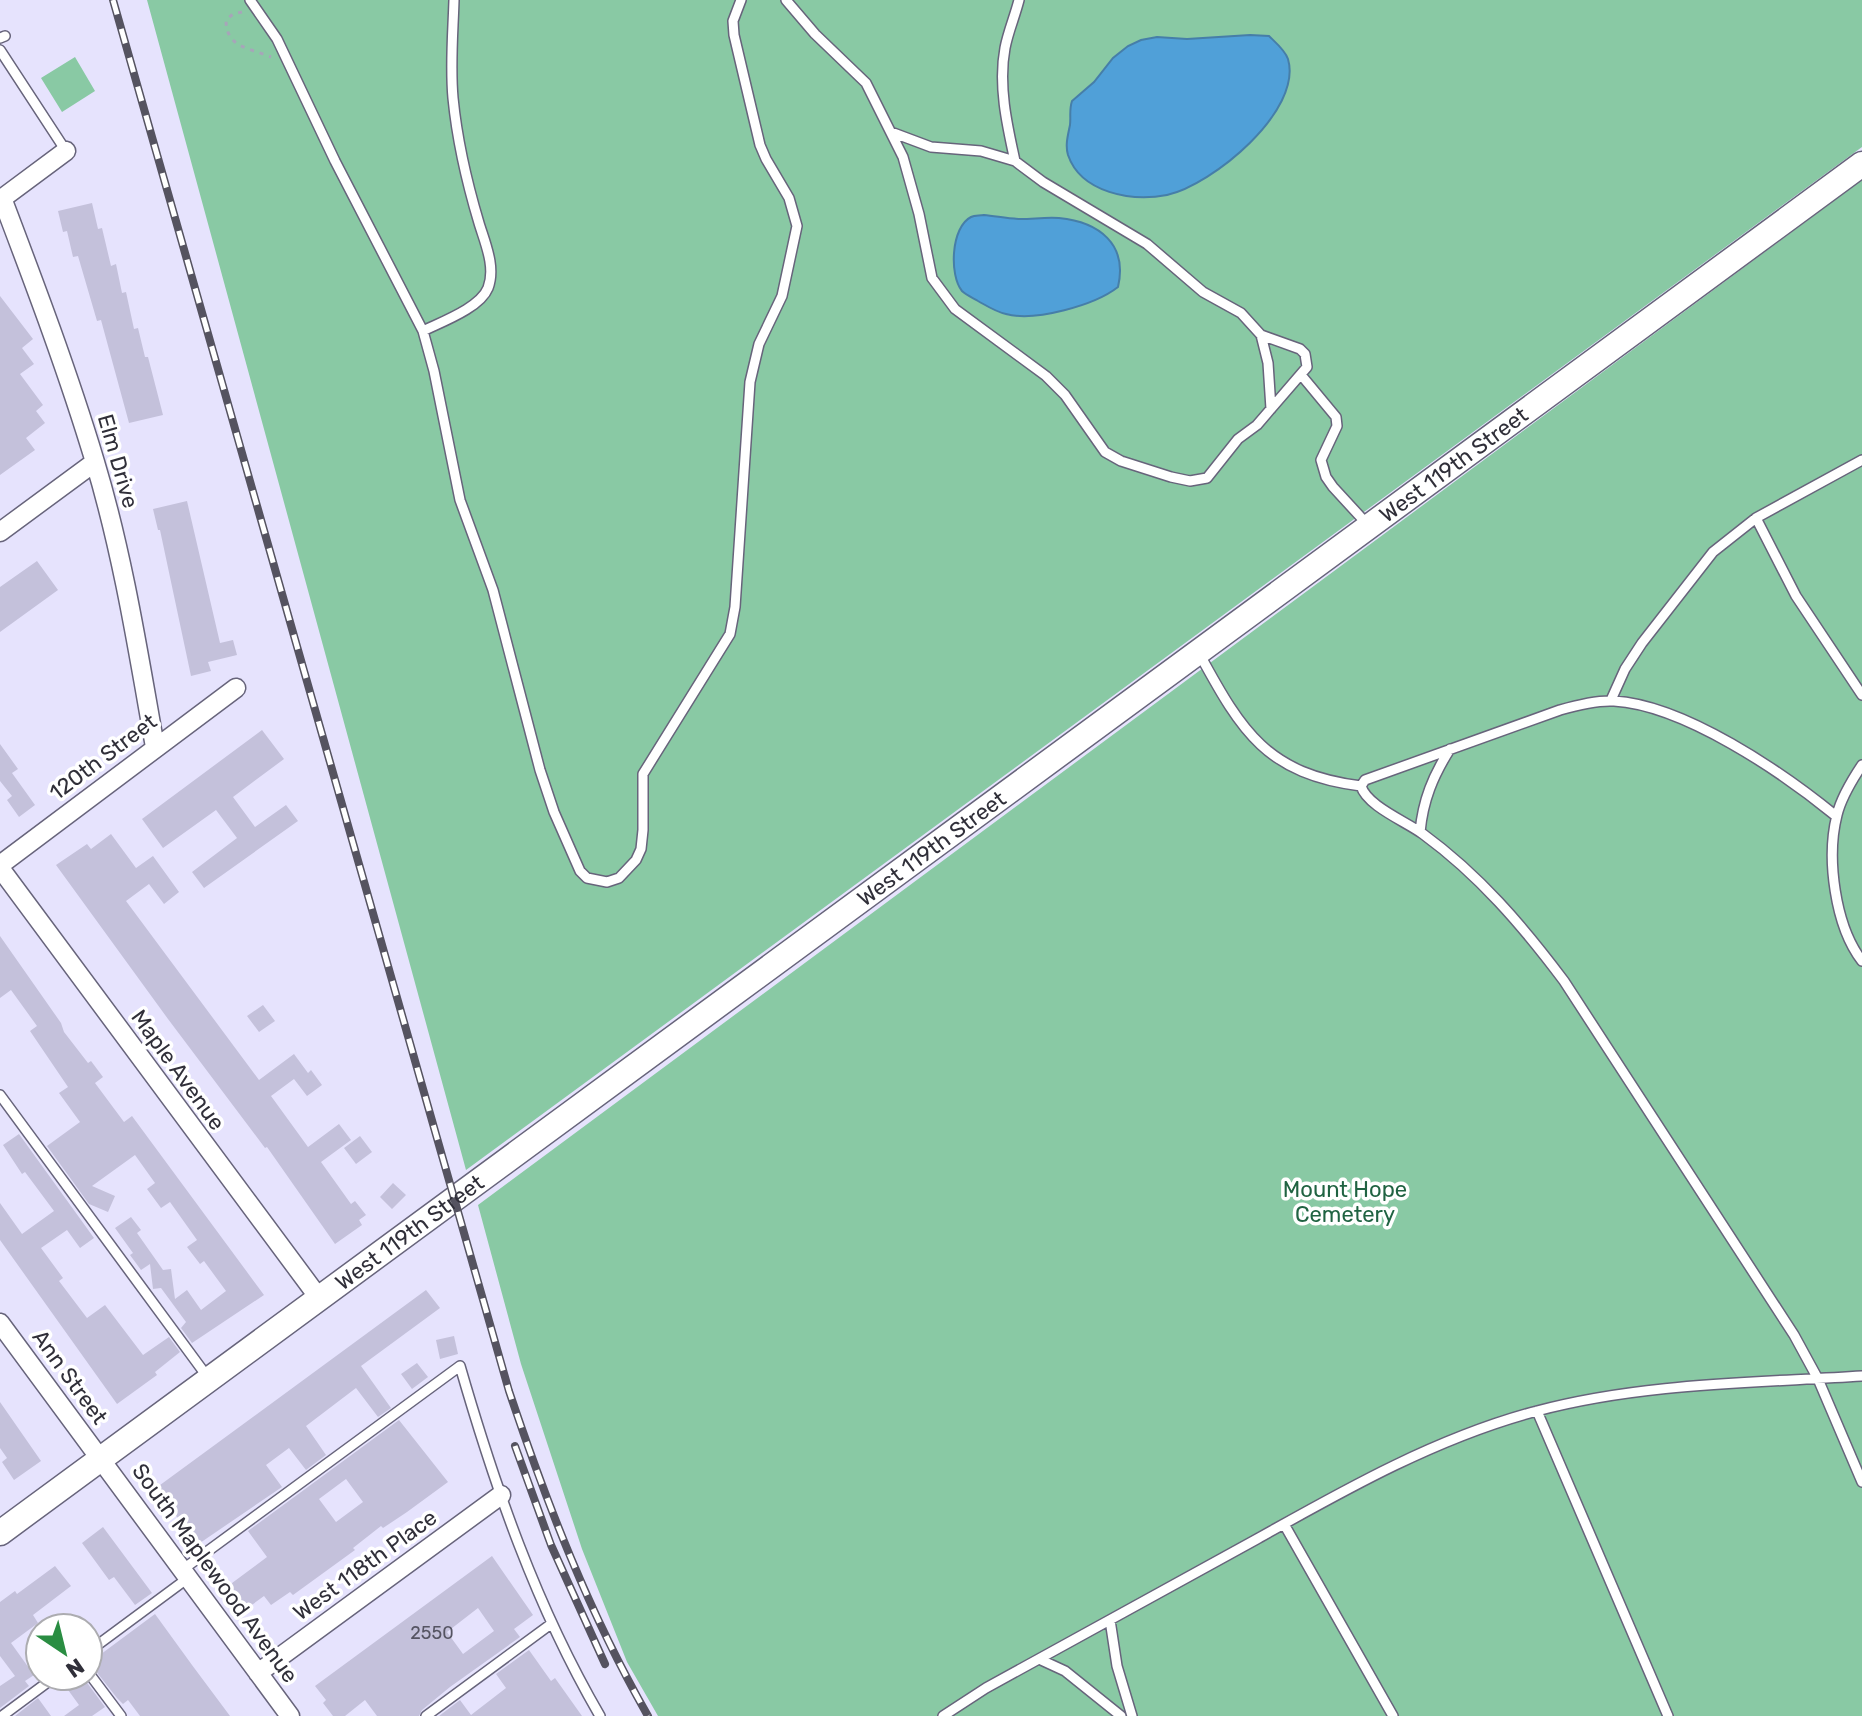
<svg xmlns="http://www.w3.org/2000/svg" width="1862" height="1716" font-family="Rubik,sans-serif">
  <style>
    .green { fill: #89c9a4 }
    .water { fill: #50a0d8; stroke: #467ea8; stroke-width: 2 }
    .building { fill: #c4c1db; fill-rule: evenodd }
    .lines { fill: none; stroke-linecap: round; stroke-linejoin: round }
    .service-casing { stroke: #67647b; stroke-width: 12 }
    .minor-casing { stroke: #67647b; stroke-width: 21 }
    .tertiary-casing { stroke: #67647b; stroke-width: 27 }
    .path { stroke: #a7a5b9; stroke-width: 3; stroke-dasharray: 4 6; stroke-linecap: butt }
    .service { stroke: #fff; stroke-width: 9 }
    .minor { stroke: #fff; stroke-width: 18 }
    .tertiary { stroke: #fff; stroke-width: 24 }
    .rail-casing { stroke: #555360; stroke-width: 8 }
    .rail { stroke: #fff; stroke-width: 5; stroke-dasharray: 15; stroke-linecap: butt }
    .labels { text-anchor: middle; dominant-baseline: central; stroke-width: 7; stroke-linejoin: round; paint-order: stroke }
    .number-label { font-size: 18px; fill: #555462 }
    .street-label { font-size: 22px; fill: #302f39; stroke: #fff }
    .park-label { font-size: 22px; fill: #206342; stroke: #fff }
  </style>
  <rect width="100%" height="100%" fill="#e6e3fd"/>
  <!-- green -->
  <path class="green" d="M147 0H1862V147L466 1170Z
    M75 57 95 91 62 112 41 78Z
    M1862 180V1716H658L627 1662 582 1549 521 1364 478 1205Z"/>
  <!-- water -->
  <path class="water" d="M1250 35 1269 36C1275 42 1285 50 1288 59 1303 111 1212 185 1167 195 1132 202 1081 193 1068 155 1065 145 1068 135 1070 125 1071 116 1069 110 1072 101L1094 82 1113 58 1128 46 1141 40 1157 37 1187 39Z
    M984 215C996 216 1009 219 1021 219 1033 219 1046 217 1059 218 1099 222 1128 244 1118 287 1095 305 1035 322 1006 314 996 312 987 306 978 301 973 298 966 295 962 291 949 275 951 227 971 217 975 215 979 216 984 215Z"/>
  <!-- building -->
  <path class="building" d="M92 203 98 229 102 228 111 266 116 264 122 293 126 292 134 329 138 328 145 357H148L163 415 129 423 101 320 97 321 78 256 73 257 67 231 63 232 58 211Z
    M0 296 33 339 22 348 34 364 20 374 43 405 36 411 45 423 26 438 35 450 0 475Z
    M187 501 220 643 233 640 237 655 208 662 211 671 191 676 160 530H158L153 509Z
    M37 561 58 590 0 632V587Z
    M262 730 284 759 233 797 255 827 286 805 298 821 204 888 192 872 237 838 216 810 163 848 142 819Z
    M0 744 18 769 12 773 35 805 19 817 7 800 12 796 0 781Z
    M111 834 136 868 153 856 179 892 164 904 149 884 126 901 259 1080 294 1054 308 1073 311 1070 322 1085 307 1096 294 1079 271 1096 308 1147 339 1124 351 1140 321 1162 351 1204 355 1201 366 1215 359 1220 362 1225 335 1244 267 1147 265 1148 168 1019 56 865 87 844 91 849Z
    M0 936 61 1023 64 1032 88 1063 91 1061 103 1077 95 1083 124 1122 132 1116 264 1295 192 1343 181 1328 186 1322 161 1288 153 1289 150 1264 141 1270 130 1255 133 1253 115 1228 131 1217 141 1230 137 1233 163 1270 171 1269 175 1299 187 1290 201 1310 226 1291 204 1261 200 1264 187 1247 197 1240 170 1202 161 1208 147 1189 155 1183 135 1155 92 1186 115 1196 108 1212 89 1204 47 1146 80 1122 59 1093 68 1087 30 1031 37 1026 11 990 0 998Z
    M263 1005 275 1021 259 1032 247 1016Z
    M19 1134 94 1238 80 1248 67 1230 41 1248 63 1278 59 1281 87 1318 105 1305 143 1355 169 1337 180 1352 155 1372 157 1375 117 1404 0 1240V1203L22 1234 54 1211 25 1172 22 1174 3 1145Z
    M360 1136 372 1152 356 1164 344 1148Z
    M393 1183 406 1195 392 1209 380 1197Z
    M426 1290 440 1308 361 1366 391 1408 378 1417 356 1388 306 1426 326 1455 306 1470 289 1448 266 1465 282 1487 197 1545 156 1488Z
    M454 1336 458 1354 440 1359 436 1340Z
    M417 1363 428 1377 412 1389 401 1374Z
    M0 1402 41 1461 14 1480 2 1462 7 1458 0 1448Z
    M399 1420 448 1482 407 1512 383 1528 381 1526 353 1548 355 1550 293 1595 290 1592 271 1605 264 1596 245 1610 228 1586 267 1557 248 1531ZM346 1479 363 1502 336 1522 319 1499Z
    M103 1527 152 1593 135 1605 114 1577 109 1580 82 1543Z
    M492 1556 533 1615 514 1629 520 1637 450 1687 422 1710 419 1716H377L365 1700 345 1716H333L323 1703 326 1700 315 1686ZM478 1608 494 1631 463 1654 447 1632Z
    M55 1566 71 1586 33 1615 38 1623 11 1643 34 1675 25 1681 29 1686 0 1708V1686L15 1676 0 1656V1602L15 1591 17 1594Z
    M155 1614 192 1665 230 1716H140L128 1700 123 1704 117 1698 91 1665 89 1663Z
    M529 1650 551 1681 555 1678 582 1716H439L460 1700 471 1715 506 1688 496 1674Z
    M73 1676H82L105 1707 92 1716H64L79 1705 63 1683Z
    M38 1698 51 1716H15Z"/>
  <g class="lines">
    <defs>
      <path id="service" d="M250 0 277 39 335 161 423 331 434 371 460 500 493 590 540 770 554 812 580 871 587 878 607 882 619 878 636 860 641 849 643 830V774L730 634 735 607 750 382 759 344 782 296 797 226 789 198 766 159 760 145 734 35 733 21 741 0
        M786 0 815 34 866 83 903 157 919 214 932 278 955 309 1046 376 1065 395 1105 452 1121 461 1171 477 1190 481 1207 478 1238 439 1257 425 1307 367 1305 354 1300 349 1261 335 1241 313 1203 292 1147 244 1043 182 1015 161 981 151 931 147 891 132
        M0 38 5 36
        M0 50 66 151
        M1015 161C1007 125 998 85 1005 48 1008 32 1015 16 1019 0
        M423 331C441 322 480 308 488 288 496 267 485 243 479 223 467 183 457 139 453 98 450 65 453 33 454 0
        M1261 335 1268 363 1271 409
        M1302 376 1336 417 1337 426 1321 460 1326 477 1333 487 1367 524
        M1756 518 1796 596 1862 695
        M1200 655C1242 732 1267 774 1361 786
        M1611 700 1625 669 1642 643 1713 552 1756 518 1862 460
        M1862 765C1852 780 1841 798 1837 815 1826 858 1835 926 1862 961
        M1836 816C1782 772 1684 705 1614 701 1596 700 1577 705 1560 710L1365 780 1361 786C1367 806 1405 821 1423 834 1479 875 1522 925 1564 981L1794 1335 1818 1379 1862 1482
        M1420 832C1423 800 1433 776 1450 749
        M0 1095 209 1379
        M1537 1411 1668 1716
        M1284 1524 1393 1716
        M182 1570 460 1366C495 1487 536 1606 600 1716
        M1110 1620 1117 1666 1132 1716
        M88 1652 188 1578
        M1039 1659 1065 1671 1121 1716
        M88 1672 121 1716
        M2 1716 56 1676
        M426 1716 551 1624
        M943 1716 986 1688C1076 1639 1166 1589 1257 1539 1346 1489 1438 1437 1537 1411 1642 1383 1754 1383 1862 1376"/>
      <path id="minor" d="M2 198C35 285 68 372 95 462 123 555 138 651 155 747
        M0 200 66 151
        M0 532 95 462
        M0 865 236 688
        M0 868 319 1298
        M0 1323 290 1716
        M258 1673 501 1495"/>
      <g id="tertiary">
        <path id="s1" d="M0 1533 1862 164"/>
      </g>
    </defs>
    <!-- service casing -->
    <use href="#service" class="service-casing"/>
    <!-- minor casing -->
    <use href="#minor" class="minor-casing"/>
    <!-- tertiary casing -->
    <use href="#tertiary" class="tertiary-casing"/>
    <!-- path -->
    <path class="path" d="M242 12 233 14 226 20C226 48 250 48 271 57"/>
    <!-- service -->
    <use href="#service" class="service"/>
    <!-- minor -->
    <use href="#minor" class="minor"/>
    <!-- tertiary -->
    <use href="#tertiary" class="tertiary"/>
    <defs>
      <path id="rail" d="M113 0 509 1391C547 1504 589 1613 648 1716
        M515 1446 551 1545 605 1664"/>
    </defs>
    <!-- rail casing -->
    <use href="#rail" class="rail-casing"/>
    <!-- rail -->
    <use href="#rail" class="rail"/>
  </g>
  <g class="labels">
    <!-- number labels -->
    <g class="number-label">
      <text x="432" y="1633">2550</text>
    </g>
    <!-- street labels -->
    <g class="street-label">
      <text transform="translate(118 461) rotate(74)">Elm Drive</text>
      <text stroke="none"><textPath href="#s1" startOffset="1804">West 119th Street</textPath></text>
      <text transform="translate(103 757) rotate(-37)">120th Street</text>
      <text stroke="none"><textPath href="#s1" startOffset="1156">West 119th Street</textPath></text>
      <text transform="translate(178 1070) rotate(54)">Maple Avenue</text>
      <text stroke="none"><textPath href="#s1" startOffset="508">West 119th Street</textPath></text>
      <text transform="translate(70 1377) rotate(54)">Ann Street</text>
      <text transform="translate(365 1565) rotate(-36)">West 118th Place</text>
      <text transform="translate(215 1573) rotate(54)">South Maplewood Avenue</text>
    </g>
    <!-- park labels -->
    <g class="park-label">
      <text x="1345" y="1189">Mount Hope<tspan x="1345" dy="25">Cemetery</tspan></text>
    </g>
  </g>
  <!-- north arrow -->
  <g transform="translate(64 1652) rotate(145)"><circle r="38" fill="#ffffff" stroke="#acacb0" stroke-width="2"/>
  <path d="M0-6L14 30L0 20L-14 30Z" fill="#2a8d42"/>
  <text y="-12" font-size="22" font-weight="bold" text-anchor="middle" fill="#302f39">N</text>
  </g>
</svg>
